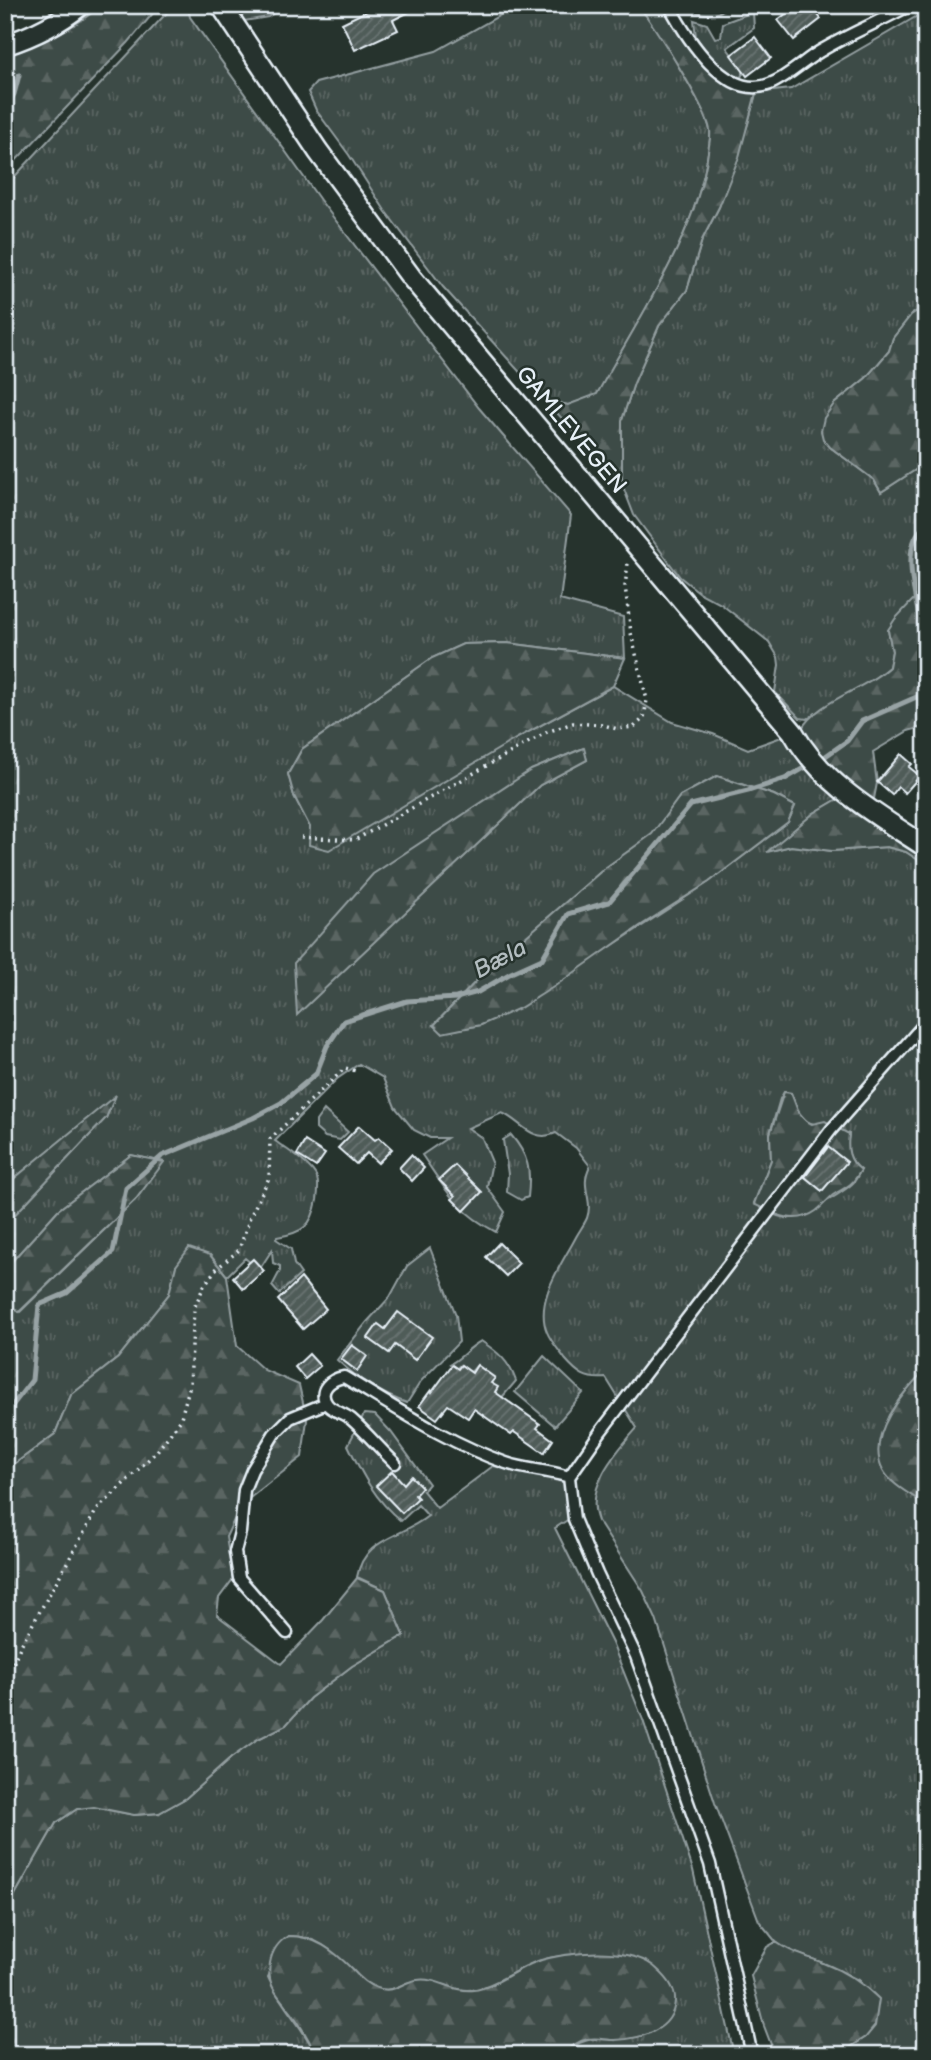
<svg xmlns="http://www.w3.org/2000/svg" width="931" height="2060" font-family="'Balsamiq Sans',sans-serif">
  <style>
    .grass { fill: url(#grass-tufts); stroke: #939ea0; stroke-width: 2; fill-rule: evenodd }
    .forest { fill: url(#forest-firs); stroke: #939ea0; stroke-width: 2 }
    .lines { fill: none; stroke-linecap: round; stroke-linejoin: round }
    .stream { stroke: #98a3a5; stroke-width: 5 }
    .building { fill: url(#building-hatch); stroke: #e8f1f8; stroke-width: 2 }
    .service-casing { stroke: #e8f1f8; stroke-width: 15 }
    .minor-casing { stroke: #e8f1f8; stroke-width: 24 }
    .path { stroke: #e8f1f8; stroke-width: 3.5; stroke-dasharray: 2 5; stroke-linecap: butt }
    .service { stroke: #26332d; stroke-width: 10 }
    .minor { stroke: #26332d; stroke-width: 19 }
    .labels { text-anchor: middle; dominant-baseline: central; stroke-width: 5; stroke-linejoin: round; paint-order: stroke }
    .street-label { font-size: 23px; fill: #e8f1f8; stroke: #26332d }
    .water-label { font-size: 24px; font-style: italic; fill: #b3bdc0; stroke: #26332d }
  </style>
  <defs>
    <pattern id="grass-tufts" width="24" height="20" patternUnits="userSpaceOnUse" patternTransform="scale(1.75)"><rect width="24" height="20" fill="#3e4b47"/><path d="M3 7l-1-3M5 7V3M7 7l1-3M15 17l-1-3M17 17v-4M19 17l1-3" fill="none" stroke="#5a6562"/></pattern>
    <pattern id="forest-firs" width="22" height="20" patternUnits="userSpaceOnUse" patternTransform="scale(1.75)"><rect width="22" height="20" fill="#3e4b47"/><path d="M5 1l3.5 6h-7zM16 11l3.5 6h-7z" fill="#5a6562"/></pattern>
    <pattern id="building-hatch" width="6" height="6" patternUnits="userSpaceOnUse" patternTransform="scale(1.75)"><rect width="6" height="6" fill="#505c59"/><path d="M-1 1l2-2M0 6l6-6M5 7l2-2" fill="none" stroke="#697472"/></pattern>
  </defs>
  <rect width="100%" height="100%" fill="#26332d"/>
  <filter id="ink" filterUnits="userSpaceOnUse"><feTurbulence type="fractalNoise" baseFrequency=".0143" numOctaves="2"/><feDisplacementMap in="SourceGraphic" scale="14" xChannelSelector="R" yChannelSelector="G"/><feConvolveMatrix kernelMatrix="1 2 1 2 8 2 1 2 1" color-interpolation-filters="sRGB"/></filter>
  <g filter="url(#ink)">
    <!-- grass -->
    <path class="grass" d="M174 5C185 5 188 6 190 17L320 200 479 408 571 515 560 600 623 617 625 658 507 643 463 644 432 658 302 749 288 774 294 796 310 827 517 738 613 686 672 722 713 734 748 749 787 735 843 796 814 813 769 851 791 846 832 851 887 847 906 852 926 865V1369L900 1398 889 1415 884 1427 880 1450V1459L897 1485 926 1505V2055H838L866 2037 860 1981 823 1963 787 1950 776 1942 759 1921 715 1803 656 1619 643 1591 598 1521C584 1487 616 1452 637 1428L606 1378C586 1380 578 1374 565 1359 559 1350 551 1342 547 1332 534 1300 562 1264 576 1237 579 1231 584 1225 587 1218 594 1199 579 1187 590 1166L576 1148 556 1133C532 1144 521 1121 502 1113L468 1128 482 1138 492 1162 487 1187 505 1212 496 1232C456 1211 446 1190 422 1155L447 1138H430L414 1130 395 1107 383 1078 359 1064 337 1079 275 1141C286 1149 312 1165 317 1178 319 1184 318 1193 317 1200 312 1226 303 1233 277 1237L276 1239 291 1249 294 1264 301 1274 279 1294 272 1286 280 1271V1266L273 1263 272 1250 259 1270 245 1258 227 1276 210 1255 176 1266 169 1294 118 1358 71 1395 55 1434 5 1471V1302L20 1312 136 1199 163 1162 131 1155 58 1210 5 1269V1225L106 1118 115 1097 5 1186V187ZM583 748 587 760 540 785 297 1014 531 770ZM717 776 774 795 795 806 788 822 709 882 598 955 481 1025 443 1032 434 1025 485 972 605 868 653 834 680 796ZM784 1092 791 1093 796 1109 807 1122 849 1134C846 1149 848 1160 861 1170 858 1174 856 1181 852 1184 842 1193 802 1217 790 1218 778 1219 764 1209 754 1203L771 1160 770 1133 780 1099Z
      M228 5H285L268 17 238 22Z
      M518 5H638C655 25 706 107 710 130 711 137 709 145 708 152 698 233 636 322 597 395L568 405 545 400 443 287 386 212 349 155 316 110 308 92 316 83 436 51Z
      M703 5H727C720 17 707 15 696 12Z
      M926 11V305L911 315 893 338 889 351 866 378 834 404 830 447 874 480 881 492 926 463V586L888 630 892 651 889 667 871 681 807 719 800 718 775 692 779 665 778 657 769 642 721 604 700 593 680 577 634 515 622 484V420L634 383 659 326 687 290 702 240 719 207 748 124 756 93 791 89Z
      M753 12 754 28 727 48 744 71 740 79 727 81 696 37 694 20 707 24 715 38 721 37 723 23Z
      M324 1110 348 1132 340 1140 325 1137 316 1129V1121Z
      M511 1135C529 1156 531 1170 528 1197L521 1200 507 1192 508 1174 503 1140Z
      M430 1248 456 1315 459 1342 421 1381 407 1403C380 1394 358 1379 337 1360L367 1322 390 1297 407 1266Z
      M481 1341C498 1352 509 1361 516 1381L492 1409 487 1388 493 1378 476 1366 470 1373 460 1365 456 1369 450 1364C462 1358 469 1347 481 1341Z
      M544 1356 583 1393 555 1426 515 1392Z
      M364 1414 375 1415 391 1432 429 1484 423 1491 437 1508 493 1466 549 1475 564 1481 569 1519 555 1528 612 1643 643 1720 693 1870 734 2055H562C581 2039 589 2038 614 2040L566 1955C556 1957 545 1958 535 1962 515 1970 497 1984 476 1989 456 1994 439 1979 419 1980 402 1981 391 1996 373 1987 339 1970 335 1936 288 1936L268 1977C280 2005 303 2026 316 2055H5V1912L56 1823 77 1809 94 1807 134 1815 159 1813 186 1798 231 1758 256 1740 286 1725 310 1698 352 1666 404 1635 385 1590 357 1577C364 1538 399 1539 428 1516L418 1505 401 1521C375 1500 362 1474 348 1445Z"/>
    <!-- forest -->
    <path class="forest" d="M102 5H160L128 43 5 172V54C40 45 74 28 102 5Z
      M638 5H666L696 37 727 81 756 93 739 157 719 207 702 240 687 290 659 326 634 383 622 420V484L545 400 568 405 597 394C636 322 698 233 708 152 709 145 711 137 710 130 706 107 654 25 638 5Z
      M926 305V463L881 492 874 480 830 447 823 439 821 431 824 418 834 404 866 378 889 351 893 338 911 315Z
      M926 586V726L908 731 873 752 877 783 873 804 846 785 801 730C816 701 865 690 889 667L892 651 888 630 895 619Z
      M507 643 625 658 613 686 517 738 329 850 309 845 310 827 294 796 288 774 302 749 432 658 463 644Z
      M584 748 587 760 540 785 297 1015 294 963 373 874 531 770Z
      M717 776 774 795 795 806 788 822 709 882 640 926 555 986 520 1008 481 1025 442 1033 434 1025 485 972 605 868 652 834 680 796Z
      M843 796 926 853V865L906 852 887 847 832 851 791 846 767 852 814 813Z
      M784 1092 791 1093C797 1106 797 1117 812 1124L825 1121 849 1134C847 1149 848 1160 861 1170 851 1187 849 1185 833 1195 827 1200 823 1206 816 1211 795 1226 774 1214 754 1204L771 1160 770 1134Z
      M116 1095 106 1118 5 1225V1186Z
      M131 1155 164 1162 136 1199 19 1312 5 1302V1269L58 1210Z
      M189 1248 210 1255 227 1276 237 1346 264 1370 299 1385 307 1420 302 1457 241 1505 226 1537 233 1579 219 1598 217 1615 281 1664 323 1620 357 1578 385 1590 404 1635 352 1666 310 1698 286 1725 256 1740 231 1758 186 1798 159 1813 134 1815 94 1807 77 1809 56 1823 5 1912V1471L55 1434 71 1395 118 1358 169 1294 176 1266Z
      M926 1369V1505C912 1495 891 1485 883 1470 865 1436 904 1391 926 1369Z
      M288 1936C315 1936 333 1950 352 1969 358 1976 367 1985 377 1988 396 1994 400 1982 417 1980 437 1977 452 1992 473 1990 495 1988 515 1969 536 1962 566 1951 634 1945 658 1970 667 1978 676 1988 675 2001 673 2031 640 2039 615 2040 606 2040 597 2037 588 2039 577 2041 570 2047 561 2055H316C310 2041 302 2028 294 2016 280 1997 266 1988 270 1963 272 1951 278 1942 288 1936Z
      M776 1942C791 1953 806 1956 823 1963 844 1971 863 1983 879 1999L875 2026 866 2037 838 2055H775L764 2026 751 1976 767 1947Z"/>
    <g class="lines">
      <!-- stream -->
      <path class="stream" d="M51 10 55 5
        M5 110 14 94 19 75
        M820 760 847 741 862 721 921 695C923 677 924 658 923 640 921 611 895 545 926 526
        M5 1415 32 1380 39 1305 67 1293 113 1252 126 1188 162 1156 253 1118 281 1103 316 1074 327 1046 344 1021 407 1001 456 998 478 992 511 973 542 959 568 914 609 902 691 805 748 791 785 779 811 764"/>
    </g>
    <!-- building -->
    <path class="building" d="M379 5H423L393 20 398 30 355 50 342 23Z
      M797 5H811L821 19 794 40 778 20Z
      M755 37 771 58 747 76 731 55Z
      M901 754 912 764 909 767 920 776 905 793 898 787 892 795 877 782Z
      M359 1126 375 1140 379 1137 392 1149 378 1163 367 1153 356 1164 338 1148Z
      M305 1141 325 1154 316 1167 297 1155Z
      M828 1147 847 1162 822 1191 805 1177Z
      M411 1155 424 1168 412 1181 399 1168Z
      M455 1165 482 1192 464 1211 452 1199 455 1196 439 1180Z
      M499 1243 519 1263 506 1276 486 1257Z
      M253 1259 264 1271 243 1289 233 1277Z
      M301 1278 326 1309 303 1329 278 1300Z
      M398 1312 432 1337 415 1360 395 1345 389 1353 368 1338 378 1324 385 1329Z
      M352 1345 367 1356 357 1371 341 1359Z
      M309 1354 320 1366 305 1379 295 1367Z
      M452 1365 458 1369 461 1365 472 1373 477 1365 495 1378 491 1383 498 1387 495 1392 540 1424 537 1428 553 1440 544 1453 514 1432 511 1435 474 1409 468 1418 448 1405 437 1419 419 1406 431 1390 432 1392Z
      M392 1471 404 1484 411 1476 422 1487 415 1495 418 1498 402 1513 376 1486Z"/>
    <g class="lines">
      <defs>
        <path id="service" d="M669 5C686 37 726 102 770 84 790 76 805 59 824 49 851 33 881 21 910 5
          M395 1463C380 1449 366 1432 351 1419 344 1413 332 1411 327 1404 317 1390 331 1379 344 1377 396 1408 448 1443 506 1463 526 1470 548 1470 569 1477
          M287 1633 239 1578 235 1552 240 1532 244 1490 252 1470 274 1434 290 1418 326 1403
          M752 2055 710 1864 636 1656 597 1574 574 1519 569 1477 601 1431 831 1130 926 1022"/>
        <path id="minor" d="M221 5 318 151 411 277 793 732C822 784 877 815 926 847
          M5 45C33 36 58 24 81 5"/>
      </defs>
      <!-- service casing -->
      <use href="#service" class="service-casing"/>
      <!-- minor casing -->
      <use href="#minor" class="minor-casing"/>
      <!-- path -->
      <path class="path" d="M301 837 355 840 547 732 573 723 604 725 617 729 634 727 644 718 647 700 631 633 625 586 628 563
        M5 1682 21 1645 96 1511 157 1451 180 1421 190 1385 194 1308 204 1286 215 1270 239 1250 250 1217 269 1178 270 1139 345 1068 356 1071"/>
      <!-- service -->
      <use href="#service" class="service"/>
      <!-- minor -->
      <use href="#minor" class="minor"/>
    </g>
  </g>
  <g class="labels">
    <!-- street labels -->
    <g class="street-label">
      <text transform="translate(571 430) rotate(50)">GAMLEVEGEN</text>
    </g>
    <!-- water labels -->
    <g class="water-label">
      <text transform="translate(500 959) rotate(-28)">Bæla</text>
    </g>
  </g>
  <!-- margin -->
  <rect width="931" height="2060" fill="none" stroke="#26332d" stroke-width="28"/>
  <rect x="14" y="14" width="903" height="2032" fill="none" stroke="#e8f1f8" stroke-width="2.5" filter="url(#ink)"/>
</svg>
